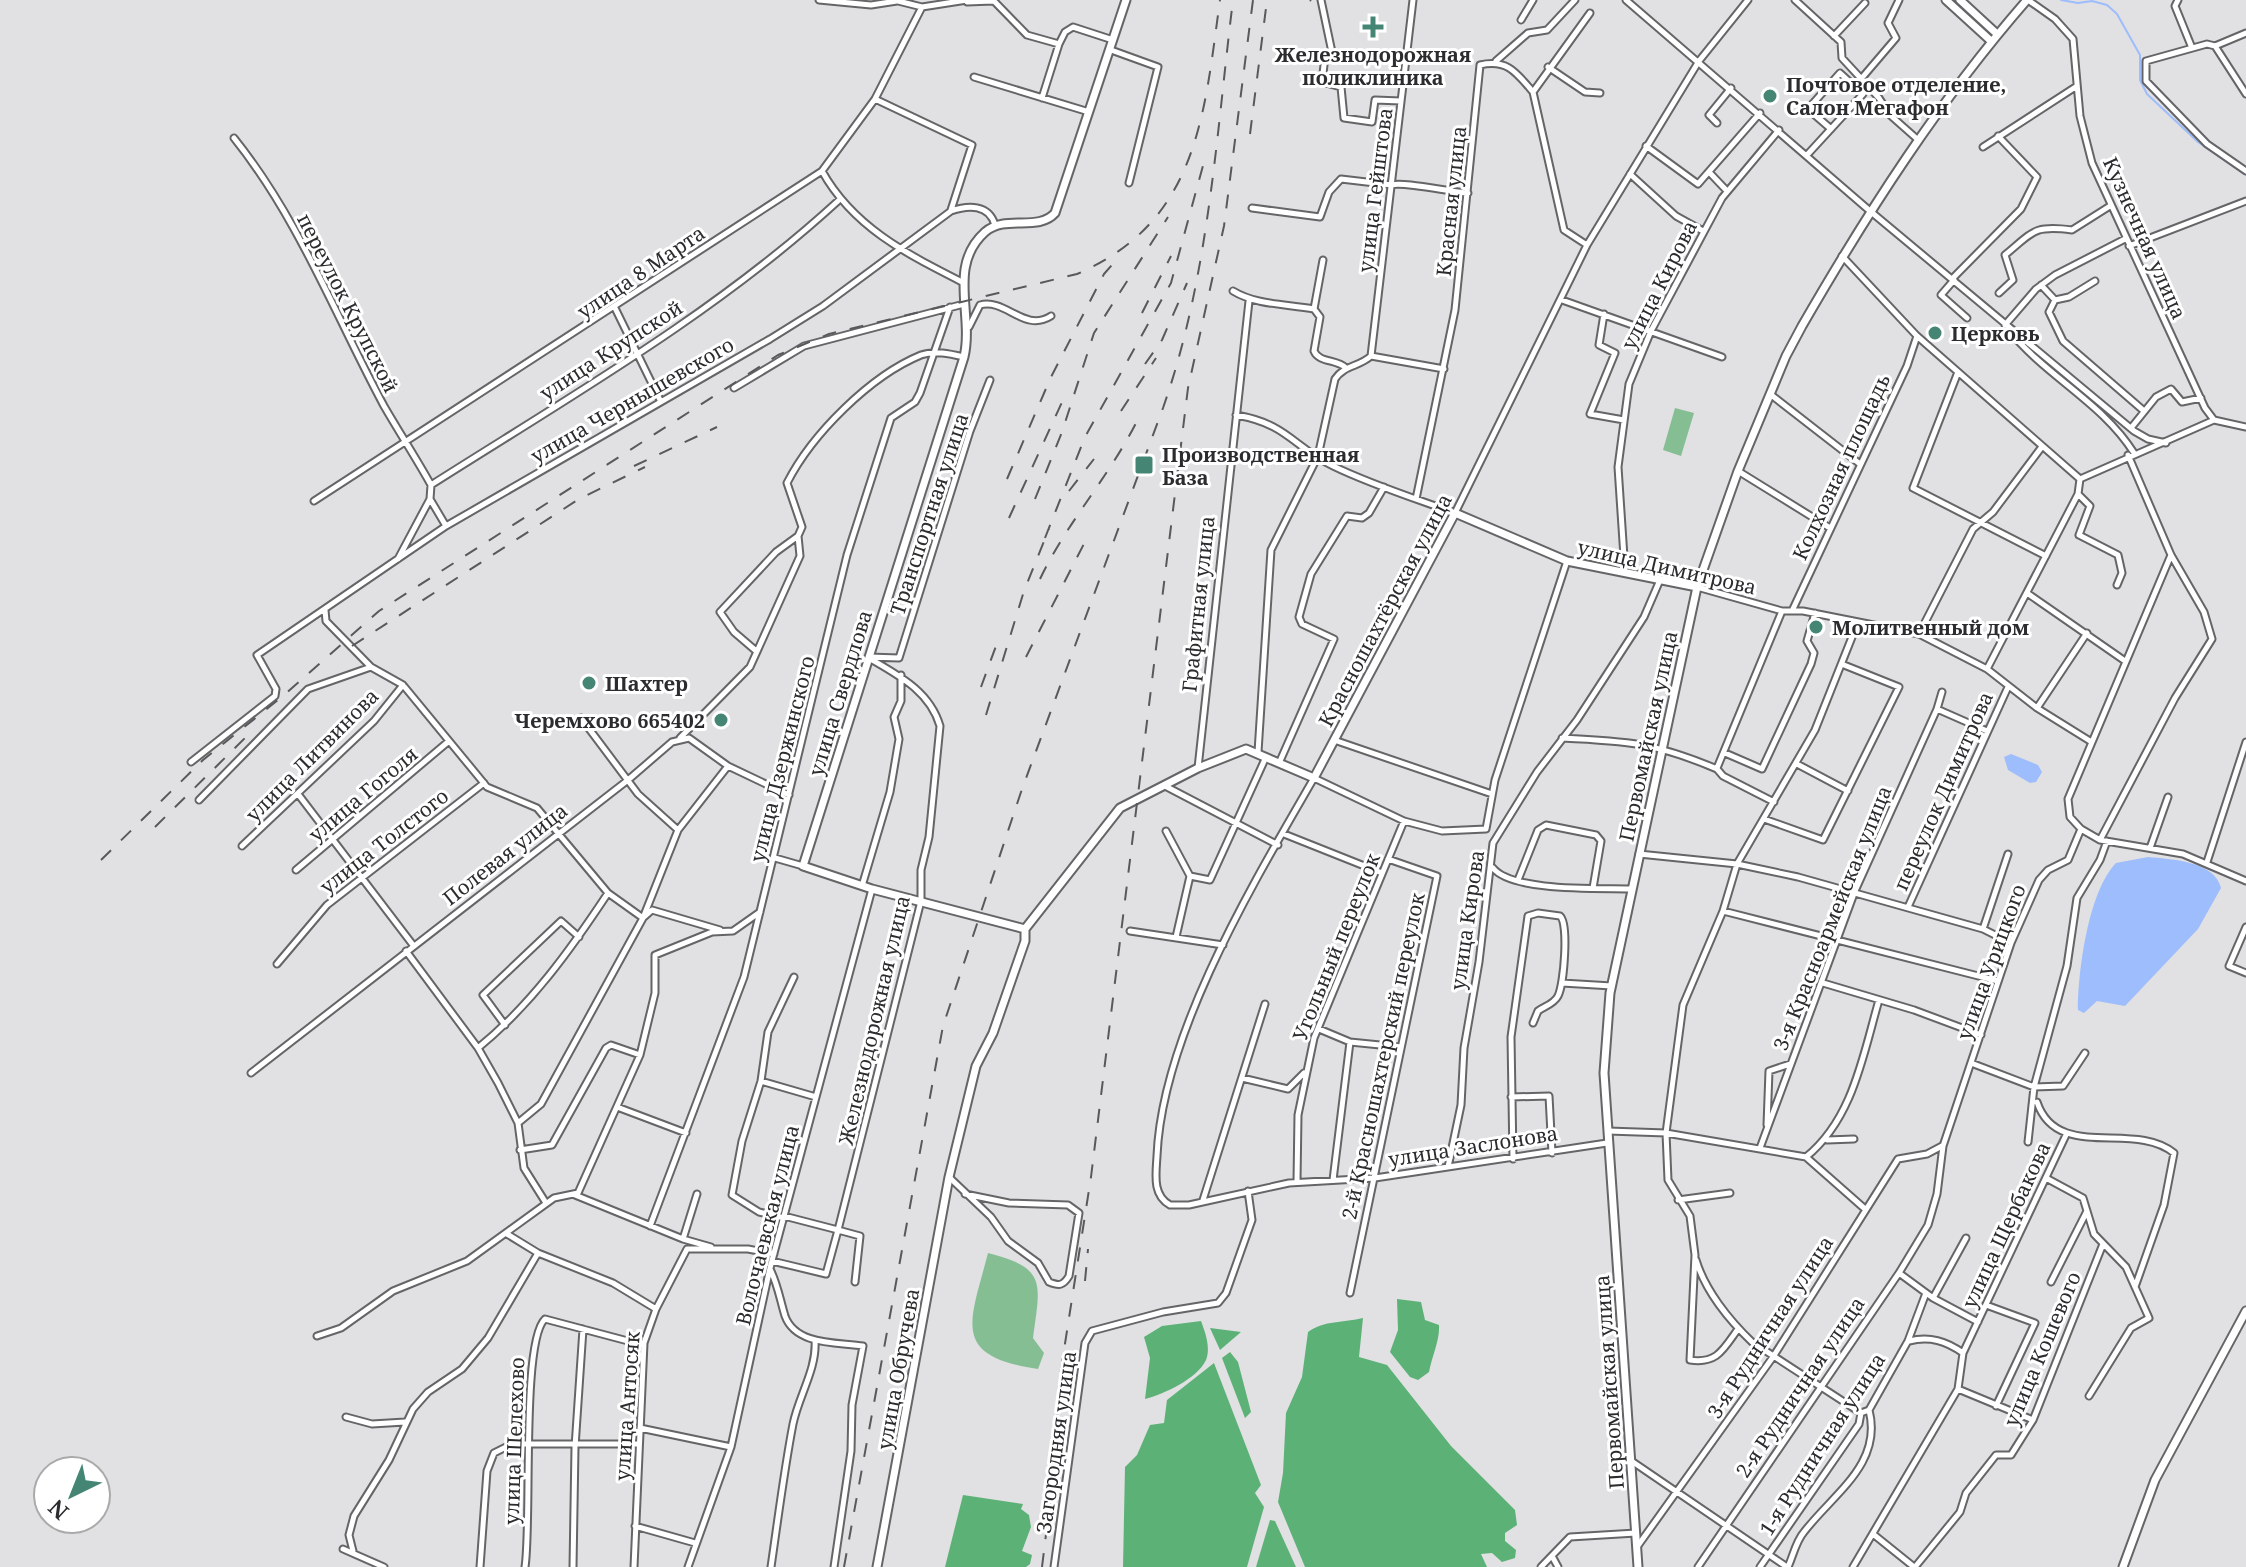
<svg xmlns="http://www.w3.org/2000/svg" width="2246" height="1567" font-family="'Noto Serif',serif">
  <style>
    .green { fill: #86be94 }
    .forest { fill: #5cb276 }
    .water { fill: #9dbdfc }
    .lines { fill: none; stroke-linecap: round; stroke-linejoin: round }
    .stream { stroke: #9dbdfc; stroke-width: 2 }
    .street-casing { stroke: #656467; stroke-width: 9 }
    .secondary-casing { stroke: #656467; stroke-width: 11 }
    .street { stroke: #fff; stroke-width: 5 }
    .secondary { stroke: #fff; stroke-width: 7 }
    .rail { stroke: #59585a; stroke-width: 2; stroke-dasharray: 14 14; stroke-linecap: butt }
    .poi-dot { fill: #448574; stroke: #fff; stroke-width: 3 }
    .labels { text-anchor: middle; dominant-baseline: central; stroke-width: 6; stroke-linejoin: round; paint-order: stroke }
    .poi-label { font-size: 20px; font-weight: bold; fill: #2c2b2d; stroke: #fff; text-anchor: start }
    .street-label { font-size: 20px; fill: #2c2b2d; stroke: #fff }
  </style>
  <rect width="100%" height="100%" fill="#e1e0e3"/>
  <!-- green -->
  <path class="green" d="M1675 408 1694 413 1681 456 1663 450Z
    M988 1253C1048 1268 1040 1284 1033 1338L1044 1353 1038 1369C950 1356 970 1323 988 1253Z"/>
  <!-- forest -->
  <path class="forest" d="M1397 1299 1421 1302 1425 1320 1439 1325C1440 1340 1432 1356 1429 1372L1418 1380 1410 1377 1390 1352 1398 1330Z
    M1363 1318 1359 1357 1387 1365 1451 1446 1515 1510 1517 1525 1505 1533V1541L1516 1550 1515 1558 1502 1562 1492 1553 1481 1554 1487 1567H1305L1278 1502 1283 1473 1286 1413 1302 1377 1308 1332C1324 1320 1344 1323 1363 1318Z
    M1201 1321C1205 1332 1211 1347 1206 1360 1197 1379 1164 1394 1145 1399L1150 1358 1144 1337 1162 1326Z
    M1210 1328 1241 1332 1220 1350Z
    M1230 1352 1238 1362 1251 1412 1245 1418 1222 1358Z
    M1214 1363 1261 1485 1255 1493 1264 1507 1247 1567H1123L1125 1467 1137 1455 1150 1425 1164 1423 1167 1400Z
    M963 1495 1023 1504 1021 1509 1029 1515 1031 1527 1022 1551 1032 1555 1030 1564 1026 1567H945Z
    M1270 1520 1275 1521 1296 1567H1256Z"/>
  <!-- water -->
  <path class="water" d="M2011 754 2038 765 2042 772 2036 782 2030 783 2008 770 2004 757Z
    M2148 857C2170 859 2215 861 2221 888L2198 929 2125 1006 2097 1001 2084 1013 2078 1010C2078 972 2088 892 2116 863Z"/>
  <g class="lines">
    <!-- stream -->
    <path class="stream" d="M2061 0 2078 3 2092 1 2107 5 2117 14 2140 55V80L2147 94 2198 142 2246 175"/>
    <defs>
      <path id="street" d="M819 0 871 5 897 1
        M993 0 1027 35 1059 44 1065 32 1073 27 1113 40
        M1321 0 1333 57
        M1626 0 1870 211 2134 431 2148 439 2166 443
        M1795 0 1841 42 1842 58 1879 98 1890 115 1916 138
        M2028 0 2055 19 2073 39 2080 116 2092 163 2205 408 2214 420 2246 427
        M2178 0 2175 6 2192 48
        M898 1 922 7 967 0
        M967 2 993 1
        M1521 20 1533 0
        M2246 33 2215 46 2207 44 2146 61V81L2207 144 2246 171
        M1834 36 1865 3
        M2215 46 2246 94
        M1111 50 1158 67 1129 183
        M1496 61 1528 33 1547 30 1575 0
        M1324 65 1322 82 1341 87 1344 118 1372 122 1375 100 1401 101
        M1548 67 1585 92 1600 93
        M974 77 1089 112
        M1861 79 1896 38 1888 23 1899 0
        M1533 92 1564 230 1587 245
        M1042 98 1059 44
        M875 99 972 145 951 210
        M1717 123 1709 115 1731 88
        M234 138C299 219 335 315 384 406 399 432 416 458 431 485 571 396 716 313 838 201
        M1646 146 1698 184 1760 113
        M1983 147 2077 86
        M1807 155 1863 94 1840 73 1808 109 1831 129
        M822 171C853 227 907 254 962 282
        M1709 172 1727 191
        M1630 174 1676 216 1703 231
        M1252 208 1320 217 1329 192 1341 179 1392 185C1401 181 1451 192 1468 193
        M2129 246 2246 201
        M1842 256 1917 336 2080 479
        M1323 260 1314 309 1320 317 1314 351C1319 363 1337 359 1346 368
        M1952 279 2021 209 2037 177 1998 136
        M1954 280 1941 295 1967 318
        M2041 285 2055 300 2049 312 2063 341 2144 411
        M1233 291C1256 305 1286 304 1314 309
        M1999 293 2013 280 2005 255C2034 231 2034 225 2072 230L2110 206
        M1562 300 1722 357
        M2055 300 2069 297 2095 281
        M615 308 660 400
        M1604 314 1599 345 1615 353 1590 414 1624 420
        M2005 325 2036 289 2055 275 2125 239
        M969 327 980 305C1006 298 1024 333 1051 316
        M2008 329C2045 376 2102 402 2134 453
        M1371 356 1444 369
        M1958 372 1913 488 2046 556
        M734 388 804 346 964 304
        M1770 394 1860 464
        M1236 415C1288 424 1292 446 1333 466 1372 485 1414 498 1455 513L1587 245 1699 61 1748 0
        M2131 428 2156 397 2171 389 2182 402 2201 398
        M1738 471 1830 528
        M431 485 430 499 446 526
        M2078 494 2090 506 2079 535 2118 555 2122 573 2117 585
        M1416 499 1455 310 1480 65C1507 59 1516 72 1533 92L1590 13
        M314 501 822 171 875 99 922 7
        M398 559 430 499
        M1625 572 1618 467 1629 384 1651 331 1722 198 1779 130
        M1697 587 1782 611H1803L1919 634 1987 669 2037 708 2090 741
        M2027 593 2125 661
        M325 610 326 621 371 667 403 685 487 787 537 808 608 893 643 918 652 910 720 930
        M1792 611 1907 366 1917 336
        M1919 634 1973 529 1993 512 2041 448
        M755 650 734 632 720 612 776 552 798 536
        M869 657 899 658 970 431 990 380
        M1987 669 2078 494 2080 479 2214 420
        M2037 708 2087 633
        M1937 709 1942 692
        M581 718 638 794 678 830
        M680 738 750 667 800 556 798 536 802 527 787 483C812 434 870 376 921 355 934 350 951 354 964 357
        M1562 738C1627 741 1656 743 1717 769L1723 776 1774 802
        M1334 740 1492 794
        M1258 752 1271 550 1318 456 1335 379C1344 365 1359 367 1371 356L1413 0
        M1725 753 1762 769 1811 664 1814 653 1807 641 1815 613
        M1280 761 1334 639 1302 624 1299 617 1311 574 1347 516 1362 518 1369 513 1384 487
        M191 762 275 696 276 689 257 655 446 526 770 339 823 306 951 211C968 205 989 204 995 225
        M1797 764 1848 791
        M1198 768 1249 301
        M1717 768 1782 611
        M1165 786 1278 845
        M298 794 413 945
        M199 800 308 689 371 667
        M1764 819 1823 840 1899 687 1844 665
        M1486 829 1442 831 1404 821 1314 778C1254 882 1162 1034 1157 1156 1156 1174 1152 1195 1170 1205H1189L1289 1183 1375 1178 1607 1143
        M1486 829 1495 780 1567 561
        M2081 829 2100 840 2183 854 2246 881
        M1166 831 1190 876 1176 937
        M1284 834 1382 873
        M2100 840 2175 698 2212 639 2204 612 2171 555 2128 455
        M242 846 374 721 403 685
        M2150 848 2168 797
        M1639 854 1737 864 1798 877 1983 929 2011 943
        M775 858 803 866
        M2207 862 2246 742
        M1493 868C1512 892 1600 888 1631 889
        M296 870 449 741
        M1190 876 1210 880 1266 757
        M1518 880 1538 830 1546 825 1596 835 1601 841 1593 888
        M862 886 890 792 899 739 894 717 901 701V675
        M1908 907 2008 687
        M1723 911 1998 981
        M2246 927 2229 966 2246 973
        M1983 929 2008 854
        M1130 931 1223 945
        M406 951 478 1048 498 1083 518 1123 524 1168 546 1203
        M277 964 327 905 484 783
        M1562 983 1612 986
        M1823 983 1914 1010 1981 1035
        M505 1025 483 995 561 921 579 937
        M1319 1029 1350 1042 1400 1047
        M478 1048C531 1005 571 949 608 893
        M1971 1063 2034 1087 2063 1086 2085 1053
        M251 1073 628 780 672 742 689 738 728 766 789 795
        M1242 1078 1288 1089 1304 1073
        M761 1081 816 1097
        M1511 1097 1549 1096 1552 1153
        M2037 1102C2057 1162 2134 1120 2174 1153L2164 1205 2135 1287
        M617 1107 686 1133
        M518 1123 541 1104 643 918 678 830 728 766
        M1767 1125 1769 1071 1790 1064
        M1608 1131 1666 1133 1806 1157 1865 1209
        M1827 1140 1854 1139
        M2028 1142 2034 1087 2067 966 2077 898 2100 860 2107 841
        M1760 1148 1855 891 1937 709 1987 731
        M520 1150 552 1145 606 1048 611 1045 640 1055
        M1806 1157C1853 1119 1863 1055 1879 1000
        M1513 1159 1511 1037 1528 916 1538 913 1560 916C1569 923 1564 984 1558 996 1554 1004 1545 1006 1538 1011L1533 1023
        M1448 1167 1461 1105 1464 1048 1479 962 1493 843 1537 772 1577 720 1644 617 1660 580
        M949 1177 991 1217 1008 1241 1038 1263 1049 1282C1059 1286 1063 1286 1069 1276L1079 1213 1068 1205 1009 1203 965 1194
        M2046 1178 2083 1198 2094 1234 2126 1267 2149 1318 2131 1328 2089 1396
        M1333 1180 1350 1042
        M1297 1181 1298 1115 1314 1038 1404 821
        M575 1195 683 1239 711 1247
        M1203 1200 1265 1004
        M1678 1200 1730 1193
        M784 1218 759 1212 732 1195 742 1141 761 1081 768 1032 794 977
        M650 1226 744 977 847 555 891 418 915 402 920 393 950 307
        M507 1234 538 1253 613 1283 656 1309
        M683 1239 697 1194
        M1696 1260C1705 1290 1729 1320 1752 1342L1861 1413
        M772 1261 826 1274 838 1230 784 1216
        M770 1269C778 1285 780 1300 785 1316 796 1346 838 1342 863 1346L852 1405 851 1451 834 1567
        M1899 1273 1933 1298 1978 1322
        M855 1282 860 1236 838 1230 921 901V870L929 837 940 726C930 691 898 675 869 658
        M2051 1282 2087 1211
        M1350 1293 1437 876 1388 859
        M1933 1298 1966 1238
        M1986 1305 2035 1323 1996 1406
        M1738 1329C1723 1350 1717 1364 1690 1360L1695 1255 1690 1216 1668 1180 1666 1133 1683 1005 1723 911 1737 864 1815 730 1858 622
        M317 1336 341 1328 393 1291 467 1261 554 1198 578 1193 640 1055 655 993V955L712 932 733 931 760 912
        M1909 1341C1930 1336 1946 1341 1963 1353
        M1958 1389 2033 1420
        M346 1417 372 1424 405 1422
        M640 1428 731 1447
        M1630 1460 1787 1567
        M635 1526 695 1543
        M1873 1534 1914 1567
        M1637 1547 1773 1357 1898 1159 1927 1154 1942 1146
        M343 1549 384 1567
        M353 1551 349 1535 354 1516 389 1460 413 1409 428 1392 462 1369 488 1338 538 1253
        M1552 1556 1558 1567
        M480 1567 487 1471 494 1453 512 1444H638
        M525 1567C532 1523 521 1341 545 1319L643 1345
        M573 1567 575 1447 583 1329
        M634 1567 644 1343 656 1309 687 1249H748L774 1254
        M688 1567 731 1447 770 1268 872 889
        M771 1567C778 1519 784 1471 793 1424 799 1395 817 1369 815 1340
        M1054 1567 1085 1343 1092 1331 1163 1312 1218 1303 1226 1293 1252 1220 1248 1191
        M1541 1567 1570 1537 1636 1533
        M1698 1567 1899 1273 1928 1225 1937 1194 1943 1146 2011 943 2039 880 2048 870 2068 860 2081 829 2070 817 2068 799 2171 555
        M1760 1567 1859 1424 1861 1413 1869 1410 1908 1341 1926 1293
        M1788 1567C1793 1556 1796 1541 1804 1532 1833 1494 1883 1464 1869 1410
        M1853 1567 1958 1389 1963 1353 2066 1135
        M1915 1567 1960 1512 1966 1493 1996 1455H2011L2033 1420 2103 1244"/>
      <path id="secondary" d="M1946 0 1991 41
        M1960 0 1997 34
        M1025 929 872 889 803 866 964 357C974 314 947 266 985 232 1006 214 1038 232 1055 213L1126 0
        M877 1567 949 1177 976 1066 993 1033 1025 941V929L1120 808 1198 768 1246 749 1314 778 1455 513 1567 561 1697 587
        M1638 1567 1604 1073 1610 993 1697 587 1738 471 1786 356 1802 326C1869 210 1939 101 2027 0
        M2123 1567 2155 1480 2246 1311"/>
    </defs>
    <!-- street casing -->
    <use href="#street" class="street-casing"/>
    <!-- secondary casing -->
    <use href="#secondary" class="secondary-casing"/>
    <!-- street -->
    <use href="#street" class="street"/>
    <!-- secondary -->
    <use href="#secondary" class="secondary"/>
    <!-- rail -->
    <path class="rail" d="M1310 0 1311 1
      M1250 134 1267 0
      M1142 313 1171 256
      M1145 364 1162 340 1187 283
      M1121 411 1156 358
      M634 466 717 427
      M1007 479 1051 377 1104 274 1119 257
      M1069 491 1094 459
      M1035 499 1062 432 1094 333 1168 217
      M1009 518 1063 400
      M1045 538 1085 437 1171 283 1204 162
      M1040 579C1067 522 1110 476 1138 419
      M352 646 579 499 645 467
      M1026 657 1089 534
      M981 687 1000 635
      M986 715 1024 591 1049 529
      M155 827 246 737
      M101 860 203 760 283 696 379 611 778 355 829 334 1077 274C1198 222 1204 116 1220 0
      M1085 1281 1088 1249
      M844 1567 943 1026 1022 789 1163 408C1209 277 1216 137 1233 0
      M1042 1567 1054 1469 1059 1382 1091 1177 1188 388 1224 226 1253 0"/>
  </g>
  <!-- markers -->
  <g class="poi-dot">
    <path d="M1369 15h8v8h8v8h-8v8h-8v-8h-8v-8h8z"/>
    <circle cx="1770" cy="96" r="8"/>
    <circle cx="1935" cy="333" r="8"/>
    <rect x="1134" y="455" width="20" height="20" rx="4"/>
    <circle cx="1816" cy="627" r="8"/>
    <circle cx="589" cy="683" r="8"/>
    <circle cx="721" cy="720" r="8"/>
  </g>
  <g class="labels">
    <!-- poi labels -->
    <g class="poi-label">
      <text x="1373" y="54" text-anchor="middle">Железнодорожная<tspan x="1373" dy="23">поликлиника</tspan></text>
      <text x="1786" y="84">Почтовое отделение,<tspan x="1786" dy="23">Салон Мегафон</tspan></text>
      <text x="1951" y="333">Церковь</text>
      <text x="1162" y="454">Производственная<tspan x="1162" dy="23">База</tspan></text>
      <text x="1832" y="627">Молитвенный дом</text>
      <text x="605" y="683">Шахтер</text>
      <text x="705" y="720" text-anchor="end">Черемхово 665402</text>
    </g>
    <!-- street labels -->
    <g class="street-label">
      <text transform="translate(1375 190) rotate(-83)">улица Гейштова</text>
      <text transform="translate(1451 201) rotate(-84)">Красная улица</text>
      <text transform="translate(2145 238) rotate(66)">Кузнечная улица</text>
      <text transform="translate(641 272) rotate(-34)">улица 8 Марта</text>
      <text transform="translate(1659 285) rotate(-63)">улица Кирова</text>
      <text transform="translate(348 303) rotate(63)">переулок Крупской</text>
      <text transform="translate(611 350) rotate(-33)">улица Крупской</text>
      <text transform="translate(632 400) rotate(-30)">улица Чернышевского</text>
      <text transform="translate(1841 467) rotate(-65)">Колхозная площадь</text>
      <text transform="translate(929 514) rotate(-72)">Транспортная улица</text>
      <text transform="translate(1667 567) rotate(13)">улица Димитрова</text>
      <text transform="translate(1198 604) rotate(-84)">Графитная улица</text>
      <text transform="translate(1385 610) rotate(-62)">Красношахтёрская улица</text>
      <text transform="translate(840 693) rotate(-73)">улица Свердлова</text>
      <text transform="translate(1648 736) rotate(-78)">Первомайская улица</text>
      <text transform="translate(312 755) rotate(-45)">улица Литвинова</text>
      <text transform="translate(782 759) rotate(-76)">улица Дзержинского</text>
      <text transform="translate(1943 791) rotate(-66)">переулок Димитрова</text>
      <text transform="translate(363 794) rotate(-40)">улица Гоголя</text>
      <text transform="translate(384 841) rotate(-38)">улица Толстого</text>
      <text transform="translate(505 854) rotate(-38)">Полевая улица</text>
      <text transform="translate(1832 918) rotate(-68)">3-я Красноармейская улица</text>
      <text transform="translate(1467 920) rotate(-82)">улица Кирова</text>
      <text transform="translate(1336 947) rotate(-68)">Угольный переулок</text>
      <text transform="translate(1991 962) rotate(-70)">улица Урицкого</text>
      <text transform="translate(874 1020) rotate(-77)">Железнодорожная улица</text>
      <text transform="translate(1383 1056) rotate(-78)">2-й Красношахтерский переулок</text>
      <text transform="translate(1473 1146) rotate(-9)">улица Заслонова</text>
      <text transform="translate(767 1225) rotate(-76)">Волочаевская улица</text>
      <text transform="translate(2006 1225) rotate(-65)">улица Щербакова</text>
      <text transform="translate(1770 1327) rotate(-57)">3-я Рудничная улица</text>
      <text transform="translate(2042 1349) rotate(-67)">улица Кошевого</text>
      <text transform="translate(898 1369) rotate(-80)">улица Обручева</text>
      <text transform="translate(1609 1382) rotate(-94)">Первомайская улица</text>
      <text transform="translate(1800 1387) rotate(-56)">2-я Рудничная улица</text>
      <text transform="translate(627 1406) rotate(-86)">улица Антосяк</text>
      <text transform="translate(514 1441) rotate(-88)">улица Шелехово</text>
      <text transform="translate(1056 1442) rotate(-82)">Загородняя улица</text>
      <text transform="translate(1822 1444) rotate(-57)">1-я Рудничная улица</text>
    </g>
  </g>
  <!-- north arrow -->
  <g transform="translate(72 1495) rotate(223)"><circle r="38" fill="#ffffff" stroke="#abaaab" stroke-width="2"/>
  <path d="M0-6L14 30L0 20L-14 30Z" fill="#448574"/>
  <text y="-12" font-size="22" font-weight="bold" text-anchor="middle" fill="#2c2b2d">N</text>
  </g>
</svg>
